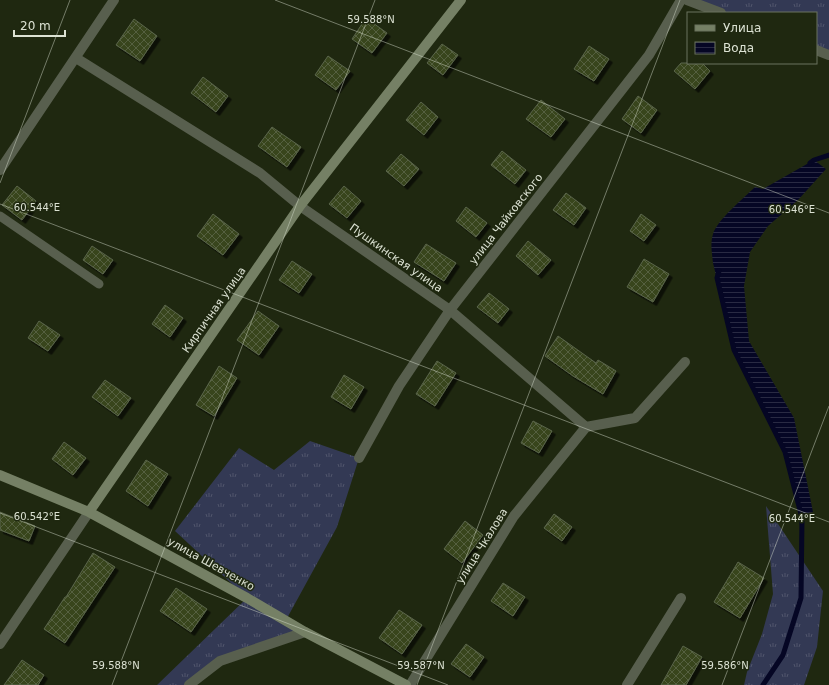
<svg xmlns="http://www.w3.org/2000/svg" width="829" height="685" font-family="'DejaVu Sans',sans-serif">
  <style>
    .grass { fill: url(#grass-tufts) }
    .water { fill: url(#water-rules) }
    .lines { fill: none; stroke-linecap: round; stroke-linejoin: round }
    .stream { stroke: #050624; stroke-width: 5 }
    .building { fill: url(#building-cross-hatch); stroke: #5a654a; filter: url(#shadow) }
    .lane { stroke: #585f4e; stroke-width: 9 }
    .street { stroke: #585f4e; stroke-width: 10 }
    .secondary { stroke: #758065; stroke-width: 10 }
    .ticks { fill: none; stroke: #dce2d3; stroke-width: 1; stroke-opacity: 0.45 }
    .labels { text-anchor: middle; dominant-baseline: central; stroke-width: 3; stroke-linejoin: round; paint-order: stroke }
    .street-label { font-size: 11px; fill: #dce2d3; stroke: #1f2810 }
    .ticks-label { font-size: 10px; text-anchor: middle; fill: #dce2d3; stroke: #1f2810; stroke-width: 3; stroke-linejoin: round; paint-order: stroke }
  </style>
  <defs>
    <pattern id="grass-tufts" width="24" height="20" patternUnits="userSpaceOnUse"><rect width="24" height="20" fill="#333954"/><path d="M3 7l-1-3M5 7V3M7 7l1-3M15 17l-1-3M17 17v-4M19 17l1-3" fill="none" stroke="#50556c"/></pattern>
    <pattern id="water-rules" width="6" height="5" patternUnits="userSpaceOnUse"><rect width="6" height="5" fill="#050624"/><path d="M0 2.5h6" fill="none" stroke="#292a43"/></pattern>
    <pattern id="building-cross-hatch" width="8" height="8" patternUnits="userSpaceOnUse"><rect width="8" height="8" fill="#38451f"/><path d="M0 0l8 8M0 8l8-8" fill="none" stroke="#54603f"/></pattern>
    <filter id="shadow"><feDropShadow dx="3.5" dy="3.5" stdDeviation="0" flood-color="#0009"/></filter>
  </defs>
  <rect width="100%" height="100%" fill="#1f2810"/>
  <!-- grass -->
  <path class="grass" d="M687 0H829V55L816 50V13H721Z
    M310 441 359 458 337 527 286 620 305 632 220 661 189 685H157L247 598 175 531 239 448 274 470Z
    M766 506 823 591 817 647 804 685H744L747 672 762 634 773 594Z"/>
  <!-- water -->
  <path class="water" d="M814 160 826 169 798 200 768 226 750 252 744 286 749 341 794 418 813 512 802 518 785 452 734 350 713 263C712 253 710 244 713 234 717 220 744 198 755 187L763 189Z"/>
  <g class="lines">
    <!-- stream -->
    <path class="stream" d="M810 163 814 160 829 155
      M719 271 717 278 734 350 785 452 802 518 801 598 783 655 763 685"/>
  </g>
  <!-- building -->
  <path class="building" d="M366 18 387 33 372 53 352 39Z
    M134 19 157 36 140 61 116 45Z
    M442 44 458 55 443 75 427 63Z
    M589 46 609 59 594 81 574 69Z
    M328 56 350 71 336 90 315 75Z
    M681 63H702L710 71 695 89 674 71Z
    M203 77 228 96 216 112 191 93Z
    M638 96 657 110 641 133 622 119Z
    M541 100 565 119 551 137 526 119Z
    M421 102 438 117 424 135 406 120Z
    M272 127 301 147 287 167 258 146Z
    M502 151 526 170 515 184 491 165Z
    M401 154 419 169 404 186 386 171Z
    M17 186 36 201 22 220 2 205Z
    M344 186 361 201 347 218 329 204Z
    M566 193 586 208 574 225 553 210Z
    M466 207 487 223 476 237 456 221Z
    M213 214 239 234 223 255 197 236Z
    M641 214 656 225 644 241 630 231Z
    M528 241 551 260 538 275 516 256Z
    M426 244 456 263 444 281 414 262Z
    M92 246 113 260 103 274 83 260Z
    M644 259 669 274 653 302 627 287Z
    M292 261 312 274 299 293 279 280Z
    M489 293 509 309 498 323 477 307Z
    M165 305 183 318 170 337 152 324Z
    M258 311 279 326 259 355 237 340Z
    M39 321 60 335 48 351 28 338Z
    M558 336 596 363 598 360 616 371 603 394 573 376 545 356Z
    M437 361 456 373 435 406 416 394Z
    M219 366 237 378 214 416 196 405Z
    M344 375 364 387 351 409 331 397Z
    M105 380 131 398 118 416 92 397Z
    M533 421 552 431 539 453 521 443Z
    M64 442 86 458 73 475 52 459Z
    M146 460 168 474 148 506 126 491Z
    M0 512 35 526 29 541 0 530Z
    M554 514 572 527 562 541 544 528Z
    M465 521 483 535 462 563 444 549Z
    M93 553 115 567 65 643 44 629 65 597H66Z
    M738 562 764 578 740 618 714 602Z
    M503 583 525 597 513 616 491 601Z
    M176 588 207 609 191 632 160 611Z
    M399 610 422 625 402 654 379 638Z
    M466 644 484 657 470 677 451 664Z
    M683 646 702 657 686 685H661Z
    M22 660 44 675 38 685H4Z"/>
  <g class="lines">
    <!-- lane -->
    <path class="lane" d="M0 216 99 284"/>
    <!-- street -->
    <path class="street" d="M687 0 721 13
      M816 50 829 55
      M76 58 260 173 300 206 450 310 586 427 635 418 685 362
      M0 170 114 0
      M359 458 399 386 450 310 649 55 681 0
      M0 644 89 512
      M189 685 220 661 305 632
      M410 685 514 516 586 427
      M627 685 681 598"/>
    <!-- secondary -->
    <path class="secondary" d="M0 475 89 512 247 598 305 632 406 685
      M89 512 300 206 461 0"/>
  </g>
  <!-- ticks -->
  <path class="ticks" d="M275 0 829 213M0 183 70 0M0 204 829 522M0 513 448 685M112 685 375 0M417 685 680 0M722 685 829 406"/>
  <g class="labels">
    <!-- street labels -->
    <g class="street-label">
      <text transform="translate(506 219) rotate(-52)">улица Чайковского</text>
      <text transform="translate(396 258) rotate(35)">Пушкинская улица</text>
      <text transform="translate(214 310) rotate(-55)">Кирпичная улица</text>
      <text transform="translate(482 546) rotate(-58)">улица Чкалова</text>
      <text transform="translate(211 564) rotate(29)">улица Шевченко</text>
    </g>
  </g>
  <g class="ticks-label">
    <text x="371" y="23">59.588°N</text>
    <text x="37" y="211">60.544°E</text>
    <text x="792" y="213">60.546°E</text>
    <text x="37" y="520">60.542°E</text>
    <text x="792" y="522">60.544°E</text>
    <text x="116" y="669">59.588°N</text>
    <text x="421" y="669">59.587°N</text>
    <text x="725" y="669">59.586°N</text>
  </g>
  <!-- legend -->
  <rect x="687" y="12" width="130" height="52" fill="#1f2810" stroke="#6b725e"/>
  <rect x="695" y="25" width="20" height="6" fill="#758065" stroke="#6b725e"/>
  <text x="723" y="32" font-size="12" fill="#dce2d3">Улица</text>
  <rect x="695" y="42" width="20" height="12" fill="url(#water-rules)" stroke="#6b725e"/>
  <text x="723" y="52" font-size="12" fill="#dce2d3">Вода</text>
  <!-- scale -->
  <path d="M14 30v6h51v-6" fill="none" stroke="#dce2d3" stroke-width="2"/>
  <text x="20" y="30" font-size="12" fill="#dce2d3" stroke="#1f2810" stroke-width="3" paint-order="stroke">20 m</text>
</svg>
